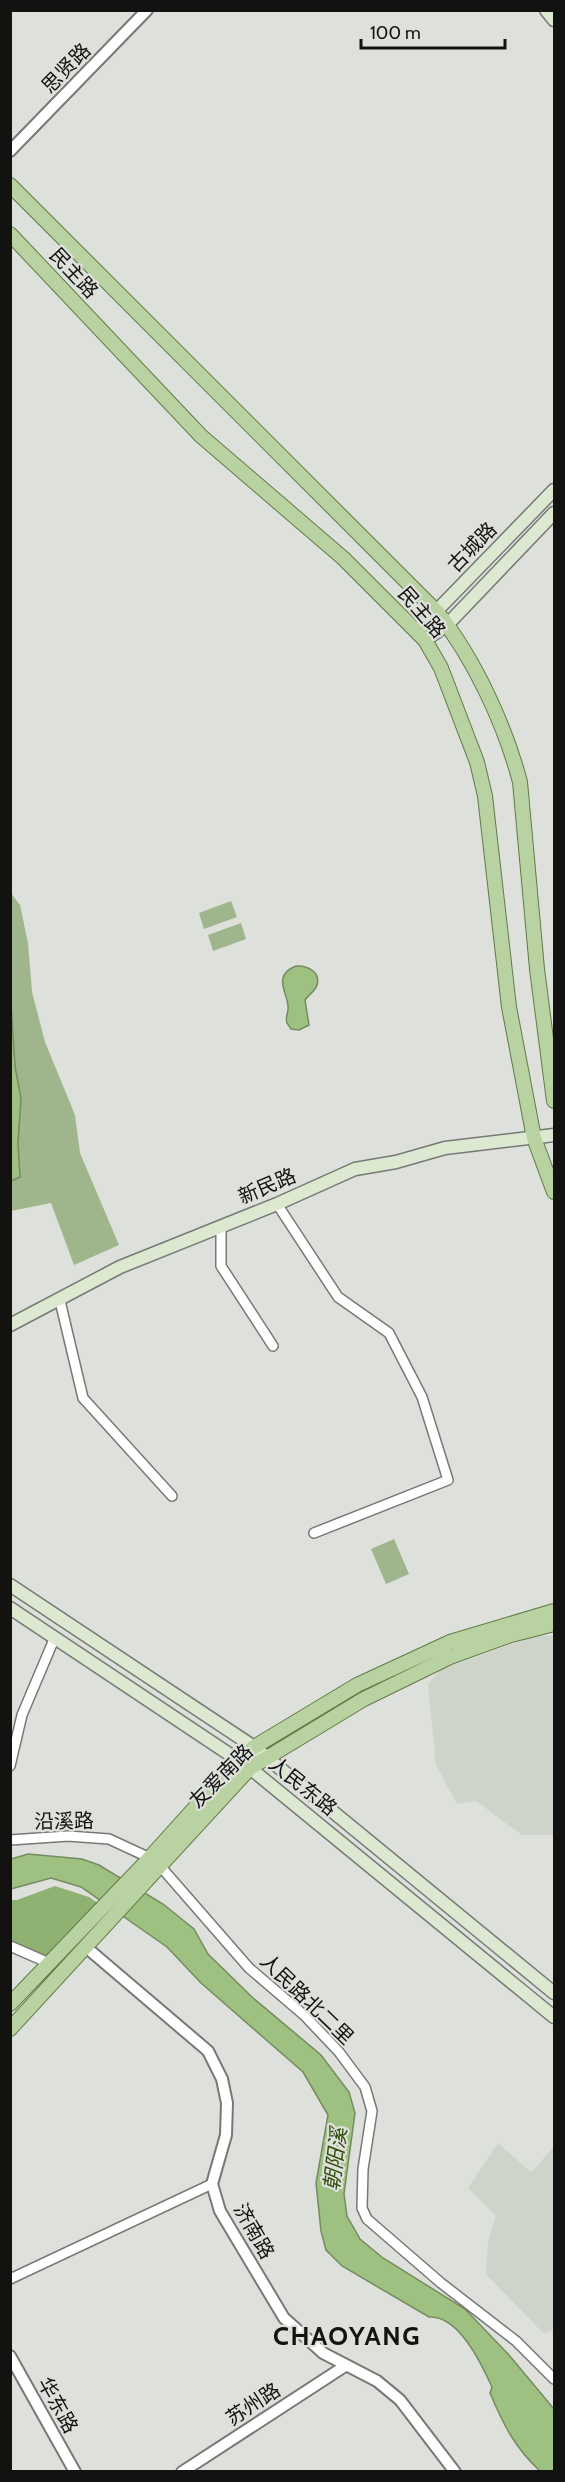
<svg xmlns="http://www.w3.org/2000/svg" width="565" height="2482" font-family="Cabin,'Noto Sans SC',sans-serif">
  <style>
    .built { fill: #ced4ca }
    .green { fill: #9fb68c }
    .forest { fill: #8fb172 }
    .water { fill: #9ec081; stroke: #748c5f; stroke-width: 1.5 }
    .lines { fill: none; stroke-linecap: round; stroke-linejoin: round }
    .minor-casing { stroke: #777976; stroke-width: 12 }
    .tertiary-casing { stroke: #777976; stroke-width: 14 }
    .secondary-casing { stroke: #777976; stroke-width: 15 }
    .primary-casing { stroke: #607b46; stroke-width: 16 }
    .minor { stroke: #fff; stroke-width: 9 }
    .tertiary { stroke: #fff; stroke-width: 10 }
    .secondary { stroke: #dce8d0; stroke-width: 12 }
    .primary { stroke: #b9d2a1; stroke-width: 14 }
    .labels { text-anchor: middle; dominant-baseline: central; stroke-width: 4.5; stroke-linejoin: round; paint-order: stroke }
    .street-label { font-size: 20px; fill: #121211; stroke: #dee0dc }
    .water-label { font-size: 21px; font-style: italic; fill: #314f0a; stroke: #dee0dc }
    .district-label { font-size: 26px; font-weight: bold; letter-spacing: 1.5px; fill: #121211; stroke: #dee0dc }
  </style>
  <rect width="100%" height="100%" fill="#dee0dc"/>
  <!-- built -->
  <path class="built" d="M537 1635 554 1636V1835H522L476 1801 457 1804 436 1765 428 1684 440 1670Z
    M498 2143 531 2172 554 2147V2329L544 2334 486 2274 488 2241 496 2216 468 2188Z"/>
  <!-- green -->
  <path class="green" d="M10 892 20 905 28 943 32 992 45 1042 75 1115 80 1153 119 1245 74 1265 51 1203 11 1211Z
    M231 901 237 917 204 929 199 913Z
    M241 923 246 939 213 951 208 935Z
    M394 1539 409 1574 386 1584 371 1549Z"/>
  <!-- forest -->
  <path class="forest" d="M55 1886 89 1897 99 1904 49 1957 11 1942 10 1900H17Z"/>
  <!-- water -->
  <path class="water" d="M296 966C307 965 321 972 317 985 315 992 308 995 305 1000L309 1025 299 1030 291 1029 287 1023C285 1016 288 1015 288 1009 290 996 270 976 296 966Z
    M11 1004 15 1066 21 1099 18 1143 20 1177 11 1181Z
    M28 1854 82 1859 99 1865 163 1904 194 1929 208 1954 252 1997 321 2055 349 2092 355 2113 344 2194 347 2216 360 2239 383 2258 465 2309 509 2355 554 2409V2471H540C515 2448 503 2424 490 2393L492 2387C482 2365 459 2315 429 2317L342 2266 326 2250 321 2231 316 2183 328 2115 303 2072 201 1983 167 1947 81 1887 51 1878 11 1889V1859Z"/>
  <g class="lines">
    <defs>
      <path id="minor" d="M277 1204 338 1297 389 1333 422 1397 448 1480 314 1533
        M221 1226V1266L273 1346
        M60 1301 83 1398 172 1496
        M10 1766 22 1715 55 1637
        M10 1840 68 1836 109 1839 150 1858
        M161 1867 249 1968 304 2015 339 2052 365 2087 372 2111 363 2169 362 2208 367 2219 441 2283 516 2341 554 2379
        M10 1946 49 1963
        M10 2279 212 2184"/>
      <path id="tertiary" d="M10 151 147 10
        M87 1948 208 2051 222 2079 227 2103 226 2135 212 2184 220 2211 284 2318 323 2353 377 2381 400 2400 455 2472
        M10 2356 75 2472
        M182 2472 345 2366"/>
      <path id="secondary" d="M546 10 554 20
        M417 631 554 490
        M425 640 447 625 554 513
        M10 1325 120 1267 277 1204 355 1169 396 1162 445 1148 554 1135
        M10 1585 254 1747 554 1993
        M10 1608 250 1768 554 2017"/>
      <path id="primary" d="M10 185 437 612C474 658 505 725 520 782L537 969 554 1101
        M10 234 201 436 343 558 425 640 441 668 477 762 485 796 509 1007 534 1138 554 1192
        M10 2004 145 1863 239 1759 254 1747 357 1685 450 1642 554 1611
        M10 2029 250 1768 364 1699 450 1657 511 1635 554 1624"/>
    </defs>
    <!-- minor casing -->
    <use href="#minor" class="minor-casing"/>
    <!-- tertiary casing -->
    <use href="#tertiary" class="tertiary-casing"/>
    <!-- secondary casing -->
    <use href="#secondary" class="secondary-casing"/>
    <!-- primary casing -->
    <use href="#primary" class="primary-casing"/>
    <!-- minor -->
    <use href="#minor" class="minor"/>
    <!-- tertiary -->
    <use href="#tertiary" class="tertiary"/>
    <!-- secondary -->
    <use href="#secondary" class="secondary"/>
    <!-- primary -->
    <use href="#primary" class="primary"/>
  </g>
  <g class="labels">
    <!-- street labels -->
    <g class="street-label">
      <text transform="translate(66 68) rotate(-46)">思贤路</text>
      <text transform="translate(74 273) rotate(47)">民主路</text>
      <text transform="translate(472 547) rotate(-46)">古城路</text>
      <text transform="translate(422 612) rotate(49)">民主路</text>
      <text transform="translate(267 1186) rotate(-23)">新民路</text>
      <text transform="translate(221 1776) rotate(-45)">友爱南路</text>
      <text transform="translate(303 1786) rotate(39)">人民东路</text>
      <text transform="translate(64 1821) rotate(-1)">沿溪路</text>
      <text transform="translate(307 1999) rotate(44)">人民路北二里</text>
      <text transform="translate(254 2231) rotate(60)">济南路</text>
      <text transform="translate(253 2404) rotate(-33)">苏州路</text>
      <text transform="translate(58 2405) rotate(61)">华东路</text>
    </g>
    <!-- water labels -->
    <g class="water-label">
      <text transform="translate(335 2159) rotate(-83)">朝阳溪</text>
    </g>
    <!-- district labels -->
    <g class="district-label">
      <text x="347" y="2336">CHAOYANG</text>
    </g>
  </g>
  <!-- border -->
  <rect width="565" height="2482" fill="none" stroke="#121211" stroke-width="24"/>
  <!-- scale -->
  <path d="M361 39v9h144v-9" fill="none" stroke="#121211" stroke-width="3"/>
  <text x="370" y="39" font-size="18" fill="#121211" stroke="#dee0dc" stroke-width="4.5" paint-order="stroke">100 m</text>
</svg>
